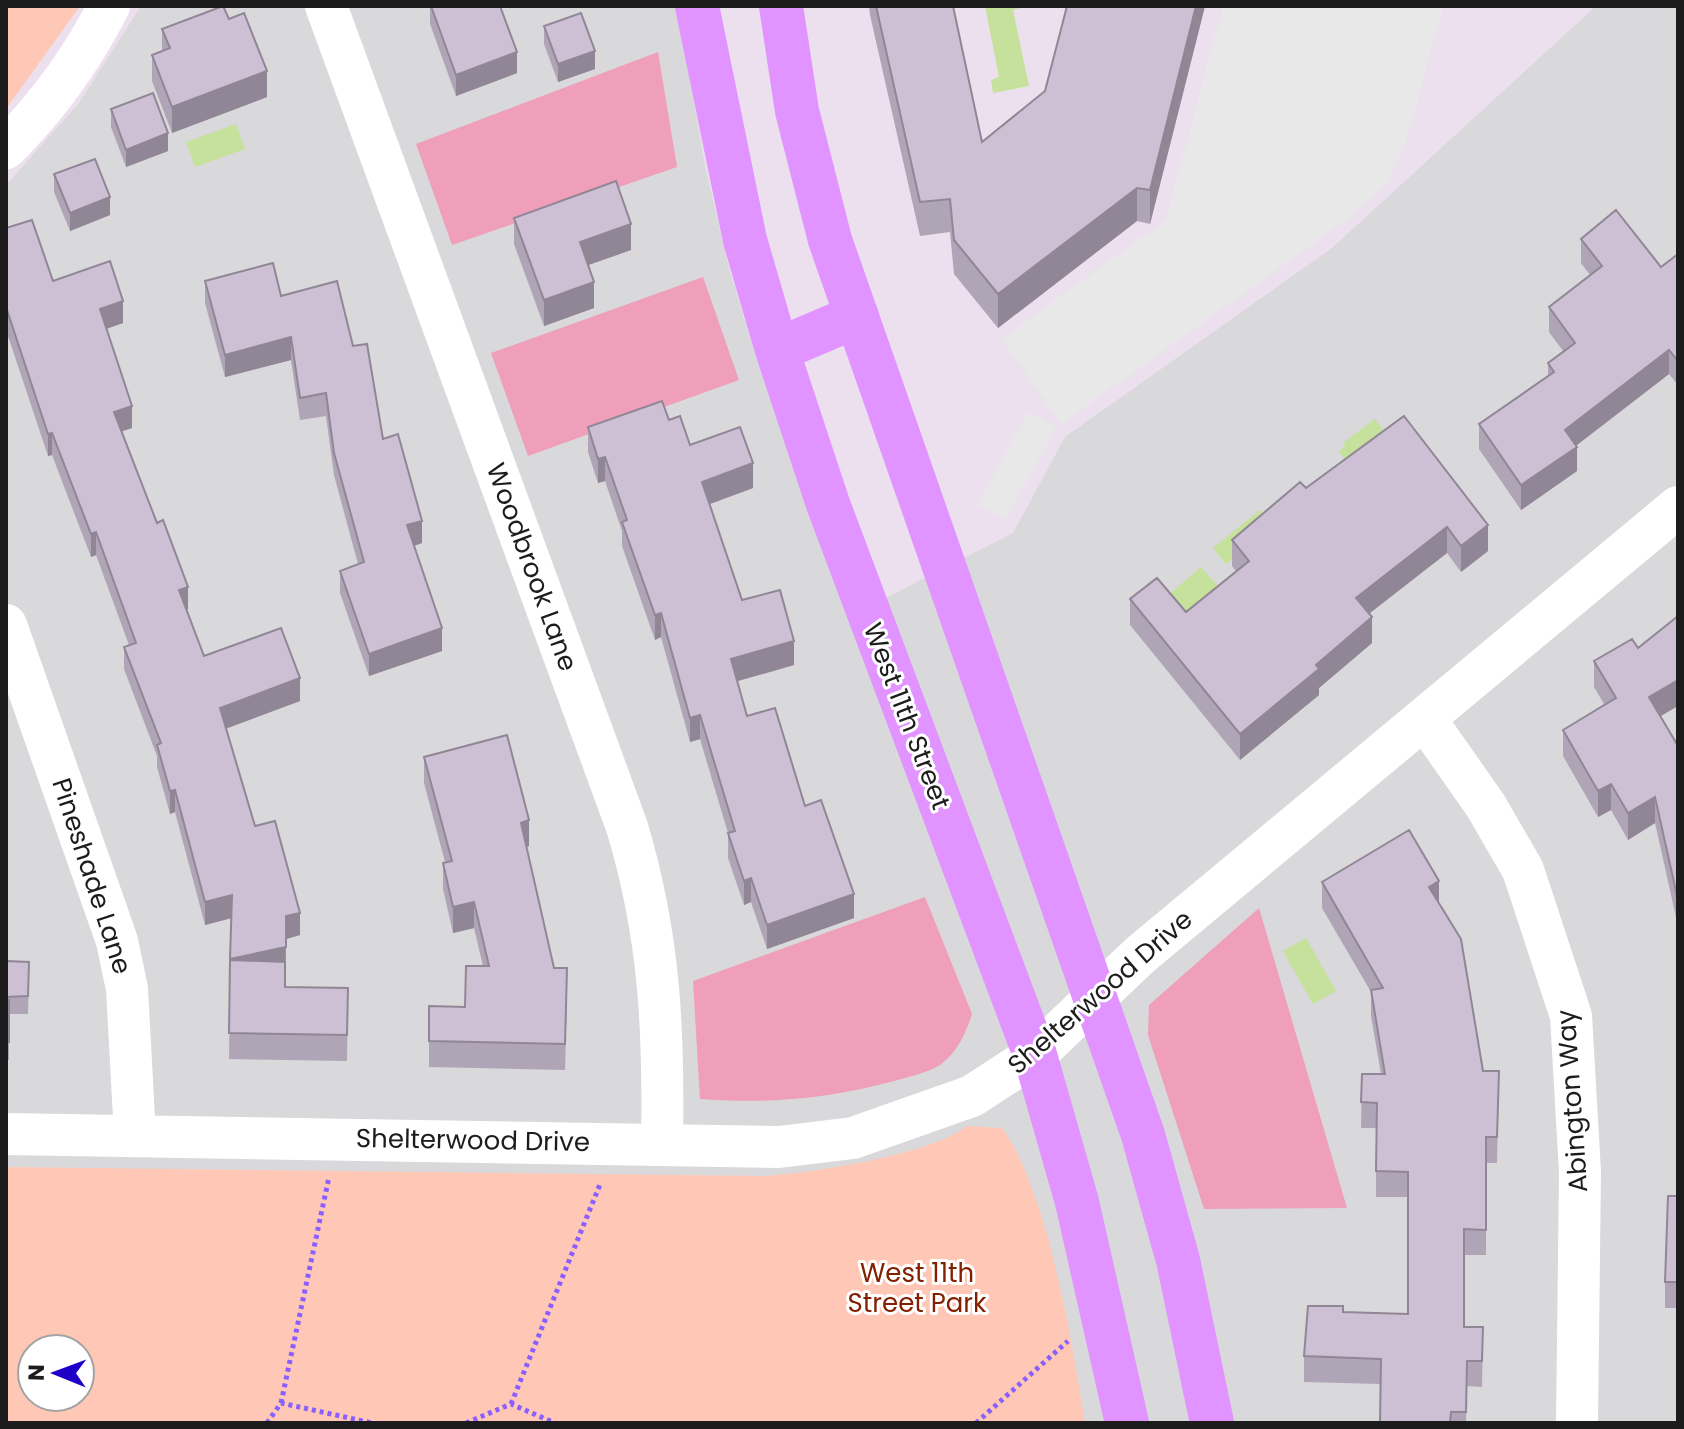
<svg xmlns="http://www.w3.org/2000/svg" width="1684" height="1429" font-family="Poppins,sans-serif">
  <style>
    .residential { fill: #d9d8da; fill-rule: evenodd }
    .grass { fill: #ef9fba }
    .park { fill: #ffc7b6; fill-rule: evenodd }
    .parking { fill: #e8e8e8 }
    .water { fill: #c6e19b }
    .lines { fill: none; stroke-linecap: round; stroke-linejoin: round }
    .path { stroke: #8960ff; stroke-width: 5; stroke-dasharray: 4 4; stroke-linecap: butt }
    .minor { stroke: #fff; stroke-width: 42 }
    .major { stroke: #e194ff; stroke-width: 44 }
    .wall { fill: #b0a5b7 }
    .shaded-wall { fill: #908695 }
    .building { fill: #cdc0d5; stroke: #908695; stroke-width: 2 }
    .labels { text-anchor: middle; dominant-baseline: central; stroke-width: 6; stroke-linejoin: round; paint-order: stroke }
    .street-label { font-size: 26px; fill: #1c1c1c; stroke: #fff }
    .park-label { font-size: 26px; fill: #822001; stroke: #fff }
  </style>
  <rect width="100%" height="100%" fill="#ece0ee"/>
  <!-- residential -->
  <path class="residential" d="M141 6H677L705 166 729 268 756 358 850 616 1013 533 1065 437 1332 248 1596 6H1678V1423H6V185L79 103ZM32 1349H80V1397H32Z"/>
  <!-- grass -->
  <path class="grass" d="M658 52 677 167 452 245 416 144Z
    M703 277 739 380 528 456 491 353Z
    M925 897 972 1014C966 1033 957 1053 940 1065 927 1073 908 1077 894 1081 829 1099 767 1104 700 1099L693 981Z
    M1259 908 1347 1208 1204 1209 1148 1035 1149 1005Z"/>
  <!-- park -->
  <path class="park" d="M6 6H80L6 109Z
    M967 1126 1002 1128C1048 1192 1072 1343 1085 1423H6V1167L767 1176C815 1172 930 1155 967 1126ZM32 1349H80V1397H32Z"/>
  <!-- parking -->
  <path class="parking" d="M1223 6H1443L1407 138 1389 181 1351 217 1061 424 1002 339 1166 220Z
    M1028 412 1056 428 1006 519 978 504Z"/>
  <!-- water -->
  <path class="water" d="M985 6H1028L1013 10 1029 86 993 93 991 80 999 77Z
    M236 124 245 149 195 167 186 142Z
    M1375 419 1385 432 1347 462 1339 451 1345 446 1343 443Z
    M1260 510 1268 520 1262 534 1226 564 1213 548Z
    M1201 567 1224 593 1188 615 1165 598Z
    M1306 938 1336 991 1313 1004 1283 951Z"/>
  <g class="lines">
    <!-- path -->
    <path class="path" d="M281 1403 329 1177
      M511 1404 601 1182
      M267 1423 281 1403 372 1423
      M466 1423 511 1404 555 1423
      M976 1423 1068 1341"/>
    <!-- minor -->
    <path class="minor" d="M326 6 627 827C660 937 664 1030 662 1143
      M6 148C48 106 82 59 109 6
      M6 625 117 941 127 989 135 1136
      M1425 719 1486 806 1523 870 1571 1016 1580 1172 1577 1423
      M6 1134 779 1147 853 1138 972 1096 1035 1055 1140 955 1678 507"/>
    <!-- major -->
    <path class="major" d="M697 6 745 240 777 350 828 504 1035 1055 1077 1202 1127 1423
      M781 6 797 111 830 240 1143 1135 1178 1260 1212 1423
      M777 350 857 316"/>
  </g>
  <!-- wall -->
  <path class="wall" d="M430 6H500L517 73 456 96 430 24Z
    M869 6H953L982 142 1205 6 1150 224 1137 221 998 328 954 274 950 232 920 236 870 15Z
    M229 19 267 97 172 133 152 81V55L162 51V29Z
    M544 26 595 69 558 82 544 44Z
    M111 109 168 151 126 167 111 127Z
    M1676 138H1678V161L1676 156Z
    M54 174 110 215 70 231 54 192Z
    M514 218 631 250 588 265 594 308 544 326 514 244Z
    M6 228 53 281 123 323 106 329 132 428 122 431 204 656 300 701 226 728 255 826 300 935 286 939 285 987 348 988 347 1061 229 1059 231 918 205 925 175 812 170 814 157 767V756L124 669V647L129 645 96 555 91 557 52 455 48 456 6 330Z
    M1581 239 1661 267 1678 254 1677 384 1669 374 1576 446 1577 471 1521 510 1479 449V424L1548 376V363L1563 351 1549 332V307L1590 275 1581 263Z
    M205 281 281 296 353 346 383 439 422 543 414 546 442 651 369 676 340 593V571L358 564 334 475 326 416 300 420 291 360 225 377 205 303Z
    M1404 416 1488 551 1461 572 1447 553 1369 613 1372 643 1319 688V695L1240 760 1130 625V599L1186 612 1236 571 1232 566V540L1306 488Z
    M669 420 690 445 753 488 709 504 742 600 794 665 737 681 747 716 805 806 854 918 767 949 751 902 744 905 728 858V833L700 739 690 742 661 637 655 640 622 546V531L605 481 598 483 588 452V427Z
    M1594 661 1661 716 1678 746V926L1655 823 1628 840 1611 810 1598 817 1563 756V730L1604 704 1594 687Z
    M424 757 529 846 527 847 554 968 567 994 565 1070 429 1067V1006L465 1007 483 966 474 928 453 933 443 889V863L445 862 424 783Z
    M1322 882 1439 903 1483 1071H1499L1497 1163H1486V1255H1464V1327H1483L1482 1387 1467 1386 1466 1423H1380L1381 1384 1304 1382V1356L1343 1312 1408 1314V1197H1376V1128H1361L1362 1074H1381L1371 1016V992L1322 908Z
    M6 961 29 962 28 1014H9V1060H6Z
    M1678 1196V1308H1665V1282Z"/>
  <!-- shaded-wall -->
  <path class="shaded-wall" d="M1196 6H1205L1150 224V190Z
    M595 51V69L558 82V64Z
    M517 52V73L456 96V75Z
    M267 71V97L172 133V107Z
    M168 133V151L126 167V150Z
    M1137 188V221L998 328V294Z
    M110 197V215L70 231V213Z
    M631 224V250L580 268V242Z
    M594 282V308L544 326V300Z
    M123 301V323L100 331V309Z
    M291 337V360L225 377V355Z
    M1669 350V374L1565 454V430Z
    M1678 359V384H1677V360Z
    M132 406V428L114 434V412Z
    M52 433V455L48 456V434Z
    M1577 447V471L1521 510V485Z
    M605 457V481L598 483V459Z
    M753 463V488L702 507V482Z
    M422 521V543L407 548V525Z
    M1488 525V551L1461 572V546Z
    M1447 527V553L1356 624V598Z
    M96 532V555L91 557V534Z
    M188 587V609L179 612V590Z
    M661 613V637L655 640V615Z
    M1372 617V643L1319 688V695L1240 760V734L1316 665Z
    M442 628V651L369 676V654Z
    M794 641V665L731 683V659Z
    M300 678V701L220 731V708Z
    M1678 680V706L1649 723V697Z
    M700 715V739L690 742V718Z
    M1611 784V810L1598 817V791Z
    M175 790V812L170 814V791Z
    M1655 797V823L1628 840V813Z
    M529 820V846L521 849V823Z
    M751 878V902L744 905V881Z
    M1439 881V907L1429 887Z
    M854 894V918L767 949V925Z
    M232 895V918L205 925V902Z
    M474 902V928L453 933V907Z
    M300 913V935L286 939 285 1013 230 982V959L286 916Z"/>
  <!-- building -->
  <path class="building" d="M223 6 229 19 244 13 267 71 172 107 152 55 170 48 162 29Z
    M431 6H500L517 52 456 75Z
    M876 6H953L982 142 1045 91 1067 6H1196L1150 190 1137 188 998 294 954 240 950 199 920 202Z
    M581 13 595 51 558 64 544 26Z
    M153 93 168 133 126 150 111 109Z
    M95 159 110 197 70 213 54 174Z
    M616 181 631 224 580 242 594 282 544 300 514 218Z
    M1616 210 1661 267 1678 254V359L1677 360 1669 350 1565 430 1577 447 1521 485 1479 424 1554 372 1548 363 1575 343 1549 307 1602 266 1581 239Z
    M32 220 53 281 110 261 123 301 100 309 132 406 114 412 157 523 163 520 188 587 179 590 204 656 281 628 300 678 220 708 255 826 275 821 300 913 286 916V947L230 959 232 895 205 902 175 790 170 791 157 745 161 743 124 647 136 643 96 532 91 534 52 433 48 434 6 307V228Z
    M273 263 281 296 337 281 353 346 367 344 383 439 398 434 422 521 407 525 442 628 369 654 340 571 364 562 334 453 326 393 300 398 291 337 225 355 205 281Z
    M662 401 669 420 680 416 690 445 740 427 753 463 702 482 742 600 780 590 794 641 731 659 747 716 775 708 805 806 821 800 854 894 767 925 751 878 744 881 728 833 735 831 700 715 690 718 661 613 655 615 622 522 627 520 605 457 598 459 588 427Z
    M1404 416 1488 525 1461 546 1447 527 1356 598 1372 617 1316 665 1319 669 1240 734 1130 599 1157 578 1186 612 1249 561 1232 540 1300 482 1306 488Z
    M1678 616V680L1649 697 1678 746V900L1655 797 1628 813 1611 784 1598 791 1563 730 1616 698 1594 661 1632 639 1638 648Z
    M507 735 529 820 521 823 554 968H567L565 1044 429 1041V1006L465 1007 466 966H489L474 902 453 907 443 863 452 861 424 757Z
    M1409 830 1439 881 1429 887 1461 939 1483 1071H1499L1497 1137H1486V1230L1464 1229V1327H1483L1482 1361H1467L1466 1412H1451L1450 1423H1380L1381 1359 1304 1356 1308 1306H1343V1312L1408 1314V1172L1376 1171 1377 1103 1361 1102 1362 1074H1385L1371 990 1383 988 1322 882Z
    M230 960 285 962V987L348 988 347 1035 229 1033Z
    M6 961 29 962 28 996 6 997Z
    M6 1000H9V1042H6Z
    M1668 1196H1678V1282H1665Z"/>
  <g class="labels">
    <!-- street labels -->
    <g class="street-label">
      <text transform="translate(532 567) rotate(70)">Woodbrook Lane</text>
      <text transform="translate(907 716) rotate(69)">West 11th Street</text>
      <text transform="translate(92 876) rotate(72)">Pineshade Lane</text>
      <text transform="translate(1100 992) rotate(-41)">Shelterwood Drive</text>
      <text transform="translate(1572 1101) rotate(-94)">Abington Way</text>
      <text transform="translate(473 1140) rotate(1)">Shelterwood Drive</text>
    </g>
    <!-- park labels -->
    <g class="park-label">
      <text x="917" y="1273">West 11th<tspan x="917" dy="30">Street Park</tspan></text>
    </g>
  </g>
  <!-- border -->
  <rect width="1684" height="1429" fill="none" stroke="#1c1c1c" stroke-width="16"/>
  <!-- north arrow -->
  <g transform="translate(56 1373) rotate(271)"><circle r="38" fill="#ffffff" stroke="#a4a4a4" stroke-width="2"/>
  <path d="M0-6L14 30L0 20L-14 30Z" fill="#1f00c7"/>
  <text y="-12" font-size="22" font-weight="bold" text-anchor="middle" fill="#1c1c1c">N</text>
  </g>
</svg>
